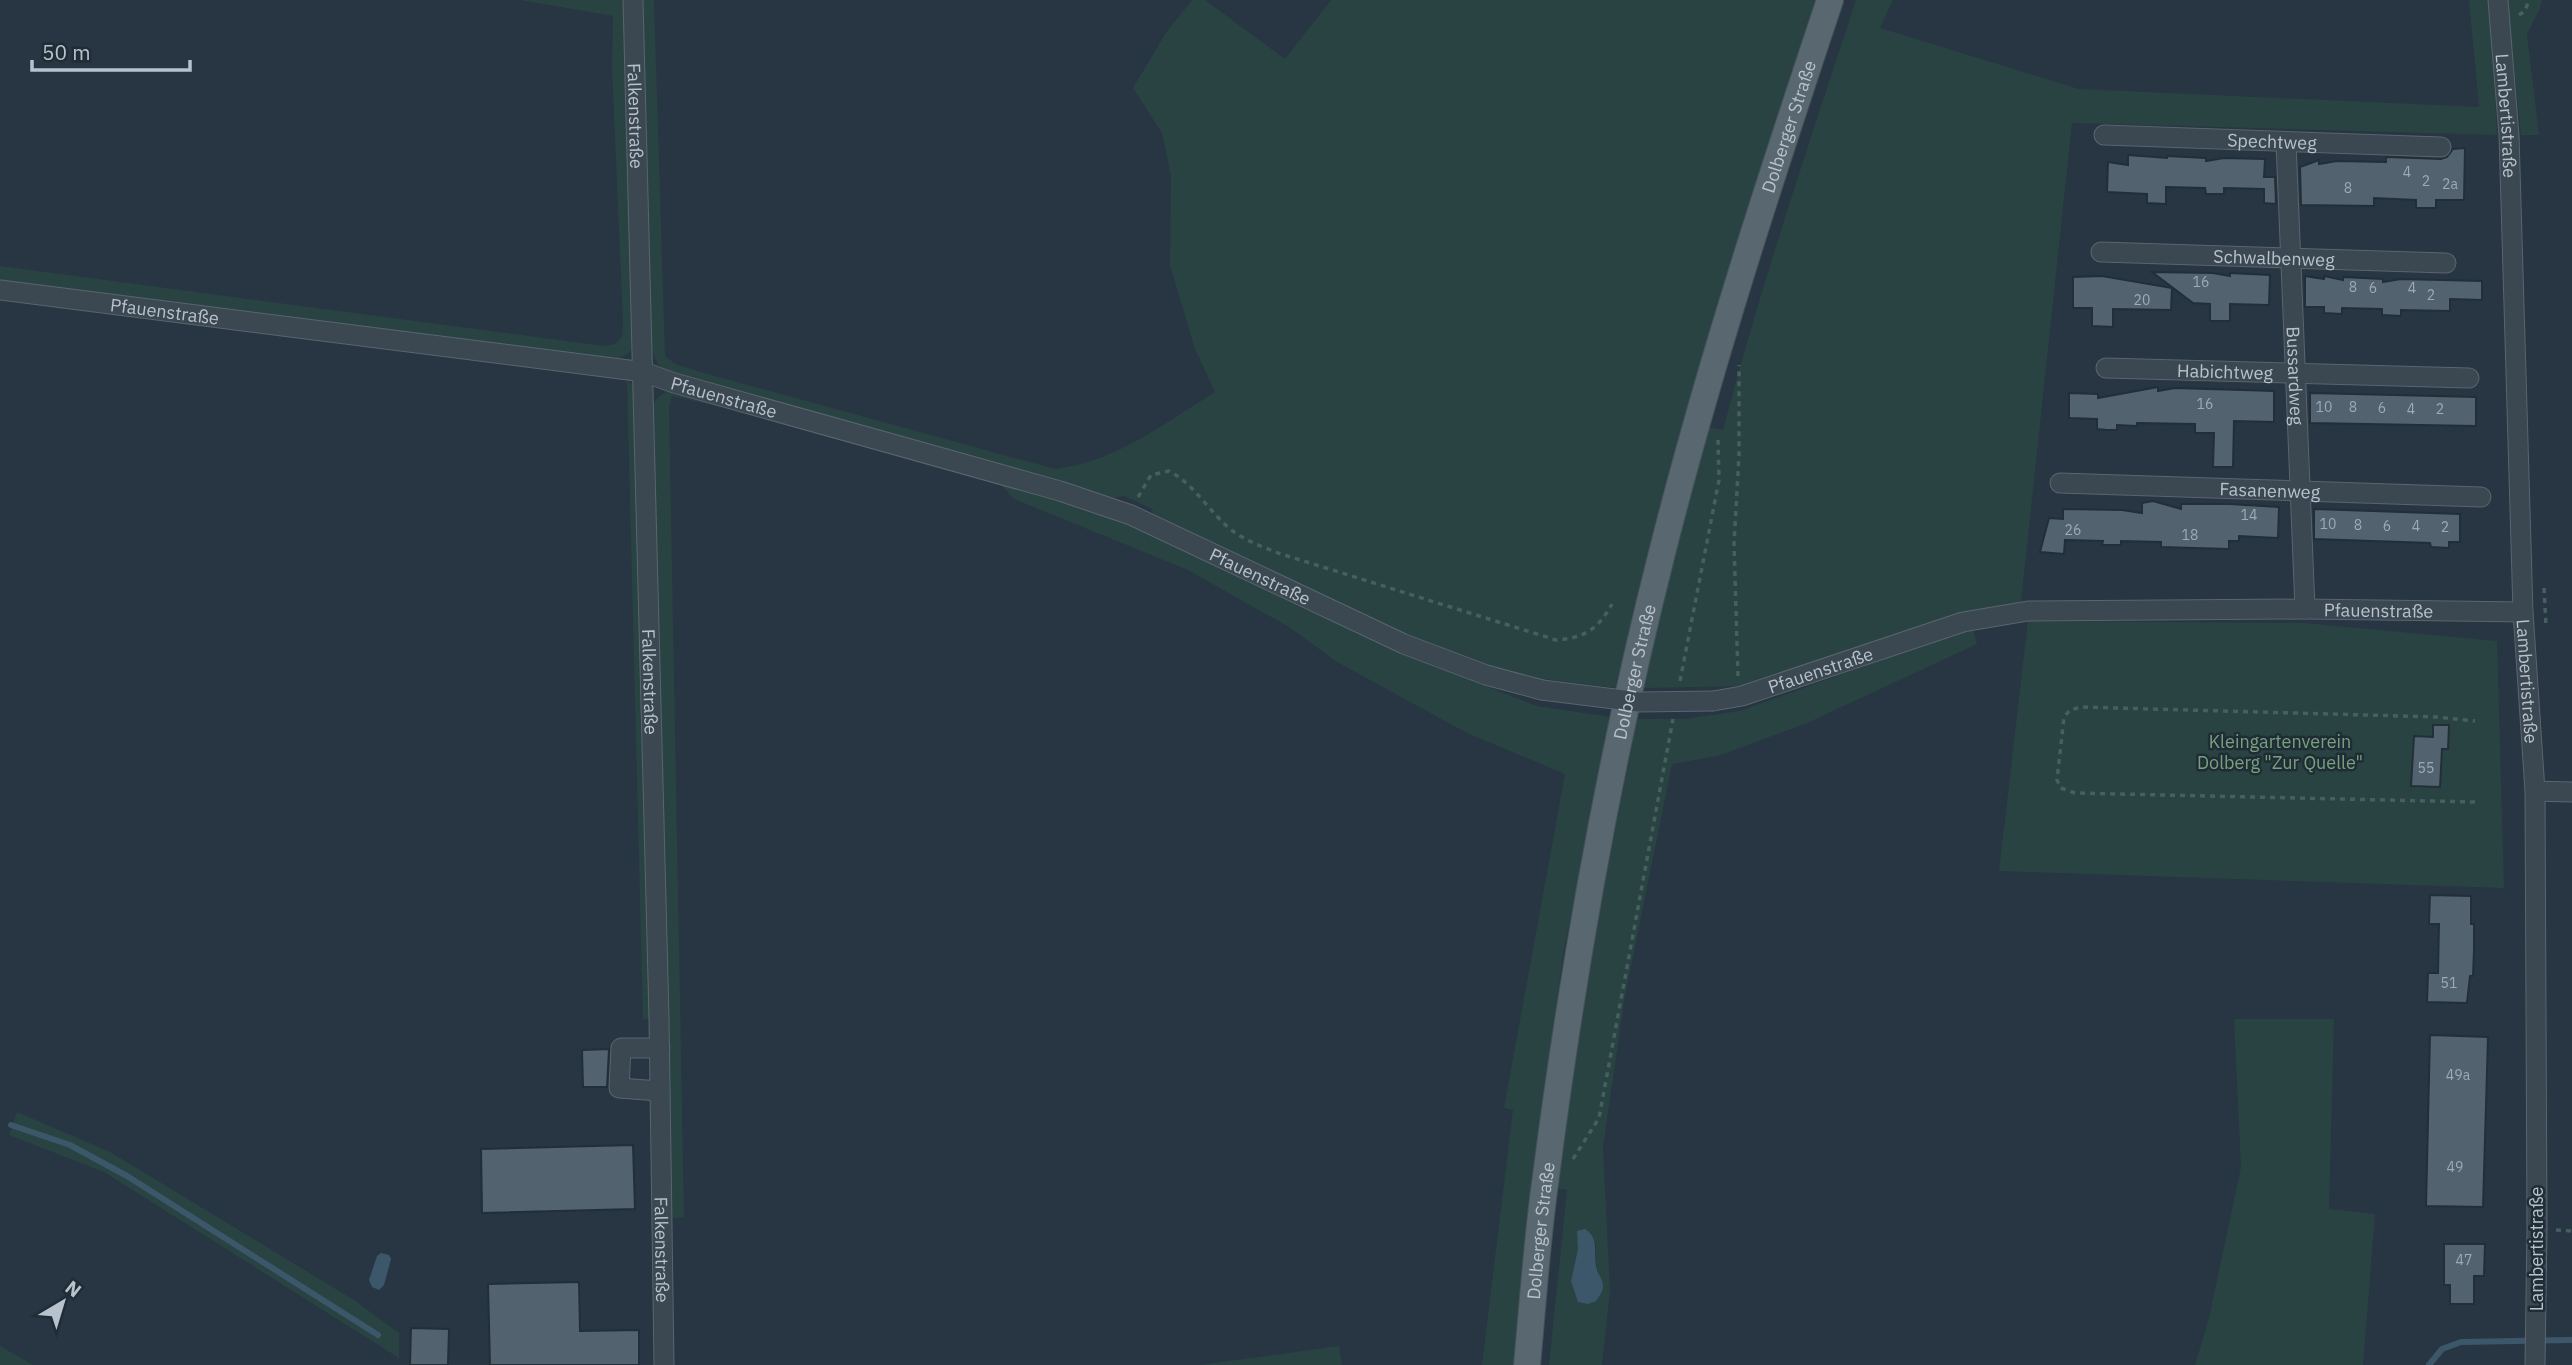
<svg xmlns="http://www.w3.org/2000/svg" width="2572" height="1365" font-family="'IBM Plex Sans',sans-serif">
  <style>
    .green { fill: #294342; fill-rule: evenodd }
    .water { fill: #3d576a }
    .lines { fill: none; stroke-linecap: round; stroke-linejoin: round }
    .stream { stroke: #3d576a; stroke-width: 6 }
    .building { fill: #52636f; stroke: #222f39; stroke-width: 2 }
    .minor-casing { stroke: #59656f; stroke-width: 21 }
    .major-casing { stroke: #45515b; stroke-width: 28 }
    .path { stroke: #475f5e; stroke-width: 3.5; stroke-dasharray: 5 5; stroke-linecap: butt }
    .minor { stroke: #3b4852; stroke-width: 19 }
    .major { stroke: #596771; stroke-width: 26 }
    .minor-bridge-casing { stroke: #59656f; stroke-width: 21; stroke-linecap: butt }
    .minor-bridge { stroke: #3b4852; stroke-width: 19 }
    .labels { text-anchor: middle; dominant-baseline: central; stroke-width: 5; stroke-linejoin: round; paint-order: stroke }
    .number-label { font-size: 14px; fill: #9eaab5 }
    .street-label { font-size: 18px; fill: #b8c2cc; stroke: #202d37 }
    .park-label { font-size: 18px; fill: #77a17b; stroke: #202d37 }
  </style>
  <rect width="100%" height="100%" fill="#273642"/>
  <!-- green -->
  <path class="green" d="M520 0H627L637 342C629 356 622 358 607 361L0 284V266L604 346 615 344 622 337 623 322 612 67 613 16Z
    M640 0H654L665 356 675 364 704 373 1055 469C1116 462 1164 423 1215 392L1195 349 1170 265 1171 176 1162 133 1133 88 1166 33 1192 0H1205L1285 59 1331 0H1818C1744 228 1668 454 1616 688L1544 679 1542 684 1442 652 1154 517 1152 509 1124 496 1106 499 675 377C659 366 655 364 651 344Z
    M1856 0H1893L1880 28 2079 89 2479 107 2469 0H2490L2497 135 2072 123 2021 602 1959 615 1749 686 1644 688 1673 557 1709 427 1723 430C1761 285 1809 143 1856 0Z
    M2507 0H2542L2540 8 2527 34 2539 135H2521Z
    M627 380 636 388 653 1018 643 1020Z
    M669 391 754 411 726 408 672 396 669 407 684 1217 668 1219 651 411C654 400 658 396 669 391Z
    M996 480 1090 509 1134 527 1208 559 1401 653 1537 706 1611 717 1563 955 1533 1180 1514 1365H1482L1513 1110 1504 1108 1565 774 1467 733 1337 662 1289 627 1188 570 1014 499Z
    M2028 621 2304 623 2497 641 2504 888 1999 871Z
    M1973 630 1977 644 1807 723 1718 756 1672 764 1624 1001 1603 1147 1610 1291 1602 1365H1549L1567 1190 1555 1188 1591 953 1637 719H1684L1740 711 1956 633ZM1596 1242C1596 1250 1595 1259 1597 1267 1600 1285 1607 1283 1596 1301L1571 1281 1578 1249Z
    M2234 1019H2334L2329 1209 2375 1214 2363 1365H2195L2209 1318 2241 1167Z
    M17 1112 110 1152 354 1300 399 1333V1358L104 1172 9 1135Z
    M0 1346 33 1365H0Z
    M1339 1346 1342 1365H1200Z"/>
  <!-- water -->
  <path class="water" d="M1585 1229C1601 1239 1592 1254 1597 1270 1599 1276 1603 1279 1603 1286 1603 1292 1599 1296 1596 1301L1588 1304 1578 1302 1571 1281 1578 1249 1577 1231Z
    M381 1253 389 1255 391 1259 384 1285 379 1290 372 1287 369 1280 377 1256Z"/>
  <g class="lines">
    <!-- stream -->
    <path class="stream" d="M11 1125 70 1145 127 1176 378 1335
      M2429 1365 2442 1349 2461 1342 2572 1340"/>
  </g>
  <!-- building -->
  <path class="building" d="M2465 148 2464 200H2436V208H2416V200L2374 198V206L2301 205 2300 167 2319 160V164L2337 161 2386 162V157L2441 159 2447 157 2453 149Z
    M2128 155 2167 158V156L2206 158V161L2224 158 2265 159 2264 177H2275L2276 204 2264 203V189L2224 188V194H2206L2205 188 2166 187V204L2147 203V194L2107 192 2108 162 2128 165Z
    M2152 272 2213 273 2230 276V273L2270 275 2269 305 2230 304V321H2210V304L2193 303Z
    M2102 276 2172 288 2171 310 2113 309V327L2092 326V308H2073V277Z
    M2305 276 2324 279V276L2343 280V277L2383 279V282L2401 279 2482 281V300L2450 299V311L2401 310V316L2382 315V309L2342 308V314L2324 313V307H2305Z
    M2158 387V391L2175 388 2274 391V422L2234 421 2233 467H2213L2214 433H2195V424L2137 423V426L2117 425V430H2107L2097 429V419L2069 418V393L2098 394V398Z
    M2310 393 2476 397V426L2310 423Z
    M2153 501 2181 509V504H2229L2279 507 2278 538 2239 536V541H2229V549L2161 547V542L2121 541V545H2102L2103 541 2065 540 2064 554 2040 552 2049 518 2063 519V509L2122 510 2142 513V503Z
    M2314 509 2460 514V542H2449V548L2431 547 2430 543 2314 539Z
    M2433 725H2449L2448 749H2442L2440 787 2411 786 2414 736 2433 737Z
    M2430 895 2471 896V924H2474V950L2473 976H2470L2467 1003 2427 1002 2428 973H2438L2439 924H2429Z
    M2430 1035 2488 1037 2483 1207 2426 1206Z
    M609 1049 607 1087H583L582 1050Z
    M633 1145 635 1209 482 1213 481 1149Z
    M2444 1244H2485L2484 1276H2474V1304H2450V1285H2444Z
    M579 1282 580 1331 639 1330V1365H490L488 1284Z
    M411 1328 449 1329 448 1365H410Z"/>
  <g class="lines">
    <defs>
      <g id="minor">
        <path id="s1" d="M633 0 659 1018 664 1365"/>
        <path id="s2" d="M2498 0 2509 135 2523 612 2535 791 2537 1229 2535 1365"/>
        <path id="s3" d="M2104 135 2441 147"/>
        <path id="s4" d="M2286 142 2305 609"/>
        <path id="s5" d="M2101 252 2446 263"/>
        <path id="s6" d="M0 290 644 372 671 382 1060 491 1131 515 1404 644 1486 675 1542 690"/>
        <path id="s7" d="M2106 368 2469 378"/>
        <path id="s8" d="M2060 483 2481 497"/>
        <path id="s9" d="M1713 701 1742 696 1963 622 2028 611 2305 609 2523 612"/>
        <path d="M2535 791 2572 792"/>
        <path d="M660 1048H621L619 1088 660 1091"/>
      </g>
      <g id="major">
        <path id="s10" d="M1527 1365C1533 1302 1537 1238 1546 1176 1573 967 1610 757 1662 553 1709 366 1769 183 1830 0"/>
      </g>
    </defs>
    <!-- minor casing -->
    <use href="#minor" class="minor-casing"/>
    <!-- major casing -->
    <use href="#major" class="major-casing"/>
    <!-- path -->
    <path class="path" d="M2519 15 2525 11 2529 0
      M1138 497 1151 475 1169 471C1194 484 1208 510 1229 528 1243 540 1261 546 1278 553L1556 640C1585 638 1598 629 1612 604
      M2544 588 2546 626
      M1738 676 1734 544 1739 455V365
      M1680 681 1719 480 1718 440
      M2475 802 2075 793 2061 788 2057 780 2064 717 2070 710 2081 707 2437 717 2475 721
      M1573 1159 1599 1118 1673 719
      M2556 1230 2572 1231"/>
    <!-- minor -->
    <use href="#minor" class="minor"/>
    <!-- major -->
    <use href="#major" class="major"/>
    <defs>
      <path id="minor-bridge" d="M1542 690 1639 702 1713 701"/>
    </defs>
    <!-- minor-bridge casing -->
    <use href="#minor-bridge" class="minor-bridge-casing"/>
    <!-- minor-bridge -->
    <use href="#minor-bridge" class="minor-bridge"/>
  </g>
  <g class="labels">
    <!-- number labels -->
    <g class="number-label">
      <text x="2407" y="172">4</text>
      <text x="2426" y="181">2</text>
      <text x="2450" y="184">2a</text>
      <text x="2348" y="188">8</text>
      <text x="2201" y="282">16</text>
      <text x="2353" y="287">8</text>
      <text x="2373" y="288">6</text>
      <text x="2412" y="288">4</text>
      <text x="2431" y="295">2</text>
      <text x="2142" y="300">20</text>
      <text x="2205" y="404">16</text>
      <text x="2324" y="407">10</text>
      <text x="2353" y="407">8</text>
      <text x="2382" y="408">6</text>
      <text x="2411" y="409">4</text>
      <text x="2440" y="409">2</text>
      <text x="2249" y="515">14</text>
      <text x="2328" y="524">10</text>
      <text x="2358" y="525">8</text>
      <text x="2387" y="526">6</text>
      <text x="2416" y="526">4</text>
      <text x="2445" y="527">2</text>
      <text x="2073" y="530">26</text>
      <text x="2190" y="535">18</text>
      <text x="2426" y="768">55</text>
      <text x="2449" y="983">51</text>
      <text x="2458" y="1075">49a</text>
      <text x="2455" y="1167">49</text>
      <text x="2464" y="1260">47</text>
    </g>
    <!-- street labels -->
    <g class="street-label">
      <text stroke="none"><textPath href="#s1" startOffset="116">Falkenstraße</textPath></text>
      <text stroke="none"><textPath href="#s2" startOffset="116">Lambertistraße</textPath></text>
      <text stroke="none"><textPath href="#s10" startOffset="1269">Dolberger Straße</textPath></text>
      <text stroke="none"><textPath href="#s3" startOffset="168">Spechtweg</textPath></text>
      <text stroke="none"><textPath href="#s5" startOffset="173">Schwalbenweg</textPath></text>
      <text stroke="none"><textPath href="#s6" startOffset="166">Pfauenstraße</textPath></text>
      <text stroke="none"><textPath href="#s7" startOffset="119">Habichtweg</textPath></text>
      <text stroke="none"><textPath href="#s4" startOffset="234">Bussardweg</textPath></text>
      <text stroke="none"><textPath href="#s6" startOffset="733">Pfauenstraße</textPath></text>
      <text stroke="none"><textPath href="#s8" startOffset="210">Fasanenweg</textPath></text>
      <text stroke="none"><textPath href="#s6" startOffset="1300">Pfauenstraße</textPath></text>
      <text stroke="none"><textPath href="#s9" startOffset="679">Pfauenstraße</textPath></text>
      <text stroke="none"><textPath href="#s9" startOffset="112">Pfauenstraße</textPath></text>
      <text stroke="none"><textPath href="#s10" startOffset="702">Dolberger Straße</textPath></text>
      <text stroke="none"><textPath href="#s1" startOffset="682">Falkenstraße</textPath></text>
      <text stroke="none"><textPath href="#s2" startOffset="682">Lambertistraße</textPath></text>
      <text stroke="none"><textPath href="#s10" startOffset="135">Dolberger Straße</textPath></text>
      <text stroke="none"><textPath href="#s1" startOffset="1250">Falkenstraße</textPath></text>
      <text transform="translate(2536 1249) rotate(-90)">Lambertistraße</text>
    </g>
    <!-- park labels -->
    <g class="park-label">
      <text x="2280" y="741">Kleingartenverein<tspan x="2280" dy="21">Dolberg "Zur Quelle"</tspan></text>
    </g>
  </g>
  <!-- north arrow -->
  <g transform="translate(63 1302) rotate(38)" stroke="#202d37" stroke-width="5" paint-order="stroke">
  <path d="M0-5L12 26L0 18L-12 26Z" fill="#b8c2cc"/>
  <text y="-10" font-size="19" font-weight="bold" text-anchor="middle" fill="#b8c2cc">N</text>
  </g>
  <!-- scale -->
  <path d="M32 60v10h158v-10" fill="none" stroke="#b8c2cc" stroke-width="3.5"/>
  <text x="42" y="60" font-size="21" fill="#b8c2cc" stroke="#202d37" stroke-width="5" paint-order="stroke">50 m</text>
</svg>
